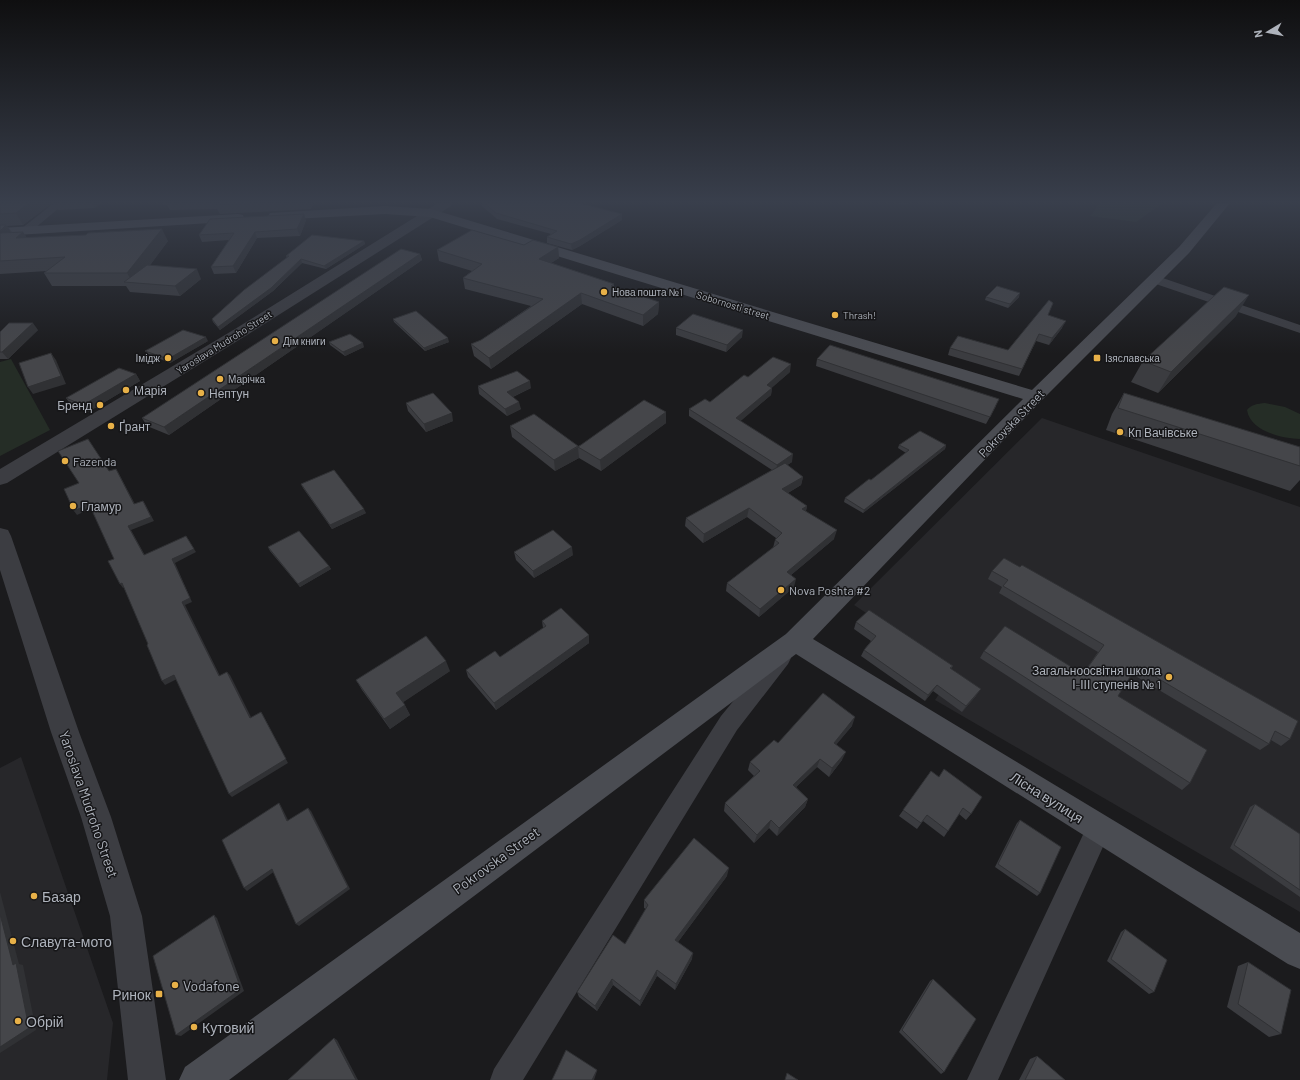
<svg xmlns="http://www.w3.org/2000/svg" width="1300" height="1080" font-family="Barlow,sans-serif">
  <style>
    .built { fill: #27272a }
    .green { fill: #252d26 }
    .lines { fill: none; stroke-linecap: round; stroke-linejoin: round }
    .minor { fill: #3c3d42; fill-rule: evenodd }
    .tertiary { fill: #3c3d42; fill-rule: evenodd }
    .secondary { fill: #4a4c52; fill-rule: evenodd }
    .wall { fill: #3b3c40 }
    .shaded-wall { fill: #303134 }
    .building { fill: #45464a; stroke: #303134 }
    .poi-dot { fill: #e8b148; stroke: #161618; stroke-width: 1.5 }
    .labels { text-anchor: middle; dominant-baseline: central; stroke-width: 3; stroke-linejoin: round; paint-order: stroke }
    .far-poi-label { font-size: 10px; fill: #aeb3bc; stroke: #161618; text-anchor: start }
    .far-street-label { font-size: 10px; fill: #aeb3bc; stroke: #161618 }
    .poi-label { font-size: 12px; fill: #aeb3bc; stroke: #161618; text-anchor: start }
    .street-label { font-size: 12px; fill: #aeb3bc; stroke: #161618 }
    .near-street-label { font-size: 14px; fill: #aeb3bc; stroke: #161618 }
    .near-poi-label { font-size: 14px; fill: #aeb3bc; stroke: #161618; text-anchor: start }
  </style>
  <rect width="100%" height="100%" fill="#1b1b1d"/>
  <!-- built -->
  <path class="built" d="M1042 418 1300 507V912L935 700 955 671 854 605Z
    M21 757 113 1023 107 1080H0V768Z"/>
  <!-- green -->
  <path class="green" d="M1100 203H1163L1136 222 1090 216Z
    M11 359 50 430 0 456V362Z
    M1265 403 1285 407 1300 414V439C1283 439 1250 431 1247 410 1252 404 1257 404 1265 403Z"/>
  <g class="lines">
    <!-- minor -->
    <path class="minor" d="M54 203H65L29 233H21L20 231 21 229Z
      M1154 275 1300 325V333L1150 282 1148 279 1150 276Z
      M781 649 788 652 791 658 788 664 737 730 523 1080H490L494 1069 721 716 774 652Z
      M1099 817 1108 820 1111 829 998 1080H967L1090 820Z"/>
    <!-- tertiary -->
    <path class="tertiary" d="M438 203H453L451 206 247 335 7 483 0 485V469L235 329Z
      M0 528 8 530 11 536 79 732 111 817 142 916 166 1080H128L110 916 81 817 51 732 0 570Z"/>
    <!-- secondary -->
    <path class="secondary" d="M1217 203H1230L1189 253 1041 401 813 639 1300 933V969L1288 964 796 654 229 1080H179L185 1067 786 634 1023 399 430 217 385 214 274 220 270 219 268 216 270 213 385 206 431 209 1032 390 1179 247Z
      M238 214 243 215 244 218 243 221 0 236V228Z"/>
  </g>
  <!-- wall -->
  <path class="wall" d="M0 203H52L23 225 7 226 12 232H23L27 238 168 241 150 265 201 279 180 296 130 292 126 286H52L44 273 47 271 0 274Z
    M54 203H101L95 208 58 210Z
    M162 203H313L311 209 220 214 217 209 170 210 167 205H163Z
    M482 203H579L622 214V220L580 246 572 250 547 243V237L551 234 497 219 482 206Z
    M897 203H909L906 205Z
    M306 220 300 236 257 238 236 273 214 274 211 267 229 240 202 242 199 235Z
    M364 241 365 244 326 269 302 263 273 291 220 330 213 322 212 319 287 258 286 256Z
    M524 245 558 247 559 258 551 263 614 284V288L659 302 658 314 643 326 582 304 491 369 474 356 471 344 481 340 531 306 465 289 463 278 472 271 439 261 437 250Z
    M420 254 422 260 169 435 147 426 142 418Z
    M986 297H1019L1008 308 985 300Z
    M1048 315 1062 328 1049 345 1036 341 1019 376 948 355 950 348 1008 350Z
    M1236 316 1158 393 1131 382 1143 361Z
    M393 319 449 342 425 351 394 322Z
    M676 328 742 337 726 352 676 335Z
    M38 330 8 359H0V332Z
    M208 341 170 363 148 354 145 351Z
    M329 342 364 347 345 356 330 345Z
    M817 359 996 406 986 424 816 366Z
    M790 372 772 387 771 395 740 421 792 462 787 465 803 477 801 485 788 493 807 506 806 511 834 539 791 575 794 587 759 617 726 591 727 583 773 548 775 540 776 538 747 517 703 543 685 526 686 518 772 470 689 416V409L710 402Z
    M136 374 140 381 88 412 72 406 66 398Z
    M478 386 531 388 513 397 521 409 507 416 479 394Z
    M1124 393 1300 447V480L1290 491 1106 430 1112 414Z
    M406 403 453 421 426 432 408 411Z
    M666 412V423L601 471 579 458 555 471 512 437 510 426 578 446Z
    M899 445H946L945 449 863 513 844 502 845 498 871 480 906 453 898 448Z
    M301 484 366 513 332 529 303 488Z
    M268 547 329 566 331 569 300 587 270 551Z
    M514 552 573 555 534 578 516 560Z
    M992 571 1290 739 1281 746 1271 740 1269 744 1260 750 1132 674 1118 696 1190 783 1182 790 980 658 984 651 1083 674 1098 652 999 593 1002 587 988 579Z
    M542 621 589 635V643L496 710 468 677 466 670 500 657 543 628Z
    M856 622 953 666 951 669 976 696 962 712 933 691 925 701 861 656 864 650 871 641 854 629Z
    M450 671 403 702 410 715 390 729 362 690 356 680Z
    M852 726 836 744 842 760 829 777 817 767 796 787 808 799 805 807 777 836 769 828 754 843 724 811 725 803 754 776 748 770 750 762 778 743Z
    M931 771 971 814 966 820 959 814 944 837 923 821 917 829 899 816Z
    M1255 804 1300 834V897L1230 848 1250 807Z
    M1020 820 1040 893 1037 896 995 867 1017 823Z
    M727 876 678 942 692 959 675 990 657 976 640 1006 613 985 597 1011 579 997 577 992 625 944 646 909 644 908V900Z
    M1125 929 1154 992 1149 994 1107 961 1121 932Z
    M1248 962 1281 1034 1269 1037 1227 1007 1238 966Z
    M933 979 944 1072 941 1074 899 1032 930 981Z
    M1037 1056 1065 1080H1019L1030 1059Z"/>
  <!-- shaded-wall -->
  <path class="shaded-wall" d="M29 203H52L23 225 16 213Z
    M92 203H101L95 208Z
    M309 203H313L311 209Z
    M304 214 306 220 300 236 297 229Z
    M622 214V220L580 246 572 250 571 244Z
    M6 225 14 237H0V231Z
    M162 229 168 241 137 283H133L127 273Z
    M23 232 31 244 16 238Z
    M255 232 257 238 236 273 233 266Z
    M364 241 365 244 326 269 324 266Z
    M558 247 559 258 540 270 539 259Z
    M420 254 422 260 169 435 164 427Z
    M301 259 302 263 273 291 220 330 218 327Z
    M197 269 201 279 180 296 175 286Z
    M581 293 582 304 491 369 489 358Z
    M1020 293 1019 297 1008 308 1010 304Z
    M1249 295 1236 316 1158 393 1171 372Z
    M659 302 658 314 643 326V315Z
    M1066 321 1062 328 1049 345 1052 338Z
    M33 323 38 330 8 359 2 352Z
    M743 330 742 337 726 352 727 345Z
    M206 337 208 341 170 363 168 359Z
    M448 338 449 342 425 351 424 348Z
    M363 343 364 347 345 356 343 352Z
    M51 353 56 360 66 384 33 394 28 387Z
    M791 364 790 372 766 393 767 385Z
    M136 374 140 381 88 412 83 405Z
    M530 381 531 388 508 399 507 392Z
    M772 388 771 395 735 426 736 418Z
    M519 402 521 409 507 416 505 409Z
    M666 412V423L601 471 600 460Z
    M452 413 453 421 426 432 424 424Z
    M946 445 945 449 863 513 864 510Z
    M578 447 579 458 555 471 554 460Z
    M793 454 792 462 776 473 777 465Z
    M116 469 118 472 137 508 134 504Z
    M803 477 801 485 781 497 782 489Z
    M143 501 145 504 154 521 131 530 147 559 144 555 128 526Z
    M89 504 92 508 77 515 74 511Z
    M807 506 805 514 802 509Z
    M749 508 747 517 703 543 704 534Z
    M364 509 366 513 332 529 330 525Z
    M837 530 834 539 785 580 787 572Z
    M186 536 196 552 175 563 192 602 185 605 222 680 219 676 182 602 172 559Z
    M572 547 573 555 534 578 533 571Z
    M329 566 331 569 300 587 298 584Z
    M796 579 794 587 759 617 760 609Z
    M122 583 125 586 123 588 120 584Z
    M589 635V643L496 710 494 703Z
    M446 661 450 671 402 703 396 693Z
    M227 672 230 675 253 721 250 718Z
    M174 675 177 679 165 685 162 681Z
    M937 685 933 691 925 701 928 695Z
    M981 689 976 696 962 712 966 706Z
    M405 705 410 715 390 729 384 719Z
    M261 712 263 715 288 763 232 797 229 794Z
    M855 717 852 726 831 751 834 743Z
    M846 752 842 760 829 777 832 768Z
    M820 759 817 767 790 793 793 785Z
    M808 799 805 807 777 836 779 828Z
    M279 803 281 806 290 824 287 821Z
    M308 808 311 811 350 889 299 926 296 924Z
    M771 820 769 828 754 843 757 835Z
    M729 868 727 876 675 946V940Z
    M272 869 275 871 247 891 244 888Z
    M0 892 19 964 23 965 36 1030 0 1053Z
    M214 915 217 918 244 991 181 1036 176 1035Z
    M693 953 692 959 675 990 676 984Z
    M657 970V976L640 1006V1001Z
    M612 979 613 985 597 1011 595 1006Z
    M334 1038 337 1040 358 1080H356Z
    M597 1070V1071L594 1080H592Z"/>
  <!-- building -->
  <path class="building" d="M0 203H29L16 213 0 214Z
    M217 203H251L216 205Z
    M484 203H579L622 214 580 240 571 244 547 237 557 231 496 213Z
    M304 214 297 229 255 232 233 266 211 267 234 233 199 235 210 219Z
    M0 225H6L0 231Z
    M162 229 127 273H44L65 257 0 261V233L23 232 16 238 86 235 88 233Z
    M472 230 524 245 533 240 558 247 539 259 614 284 611 286 659 302 643 315 581 293 489 358 471 344 481 340 543 299 463 278 482 264 437 250Z
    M312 235 364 241 324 266 301 259 271 288 218 327 212 319 244 290 289 256H286Z
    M401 249 420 254 164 427 142 418Z
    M147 265 197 269 175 286 124 282Z
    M997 286 1020 293 1010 304 986 297Z
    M1224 287 1249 295 1171 372 1143 361Z
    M1049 300 1053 303 1048 315 1066 321 1052 338 1039 334 1022 369 950 348 958 336 1008 350Z
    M416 311 448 338 424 348 393 319Z
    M693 314 743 330 727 345 676 328Z
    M9 323H33L2 352H0V332Z
    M183 330 206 337 168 359 145 351Z
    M350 334 363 343 343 352 329 342Z
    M830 345 999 399 990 417 817 359Z
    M51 353 61 376 28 387 19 363Z
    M773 357 791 364 767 385 772 388 736 418 793 454 777 465 689 409 705 399 710 402 744 375 748 377Z
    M119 368 136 374 83 405 66 398Z
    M517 371 530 381 507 392 519 402 505 409 478 386Z
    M433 393 452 413 424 424 406 403Z
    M1124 393 1300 447V466L1118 408Z
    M644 400 666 412 600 460 578 447Z
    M534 414 578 446 554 460 510 426Z
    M920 431 946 445 864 510 845 498 869 479 871 480 909 450 899 445Z
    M88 439 109 471 116 469 134 504 143 501 151 517 128 526 144 555 186 536 194 549 172 559 190 598 182 602 219 676 227 672 250 718 261 712 286 759 229 794 174 675 162 681 147 645 148 644 122 583 120 584 108 561 114 559 89 504 74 511 64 489 79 483 58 451Z
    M785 463 803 477 782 489 807 506 802 509 837 530 787 572 796 579 760 609 727 583 779 543 775 540 782 533 749 508 704 534 686 518Z
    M334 470 364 509 330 525 301 484Z
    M553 530 572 547 533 571 514 552Z
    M299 531 329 566 298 584 268 547Z
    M1004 558 1020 567 1022 565 1298 721 1290 739 1275 731 1269 744 1137 666 1118 696 1207 750 1190 783 984 651 1005 626 1083 674 1104 645 1003 586 1008 580 992 571Z
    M561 608 589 635 494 703 466 670 495 651 500 657 546 626 542 621Z
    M869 610 953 666 950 668 981 689 966 706 937 685 928 695 864 650 876 636 856 622Z
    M426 636 446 661 396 693 405 705 384 719 356 680Z
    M823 693 855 717 834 743 846 752 832 768 820 759 793 785 808 799 779 828 771 820 757 835 725 803 760 771 750 762 774 740 778 743Z
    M944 769 982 797 971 814 963 808 948 831 927 815 921 823 903 810 931 771 939 777Z
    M279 803 287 821 308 808 348 887 296 924 272 869 244 888 222 840Z
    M1255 804 1300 834V890L1234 845Z
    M1020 820 1061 847 1040 893 998 864Z
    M694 838 729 868 675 940 693 953 676 984 657 970 640 1001 612 979 595 1006 577 992 613 935 625 944 648 905 644 900Z
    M0 914 13 965 16 963 29 1028 0 1047Z
    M214 915 241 989 176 1035 153 956Z
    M1125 929 1167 960 1154 992 1111 959Z
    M1248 962 1291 990 1281 1034 1238 1004Z
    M933 979 976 1019 944 1072 902 1030Z
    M334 1038 356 1080H288Z
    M566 1050 597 1070 592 1080H552Z
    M1037 1056 1065 1080H1025Z
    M787 1073 798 1080H785Z"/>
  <!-- sky -->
  <linearGradient id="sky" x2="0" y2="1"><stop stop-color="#0f0f10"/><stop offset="0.57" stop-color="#393f4c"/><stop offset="1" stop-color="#393f4c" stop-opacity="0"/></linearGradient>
  <rect width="1300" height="354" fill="url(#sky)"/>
  <!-- markers -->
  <g class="poi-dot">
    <circle cx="604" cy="292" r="4"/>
    <circle cx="835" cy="315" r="4"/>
    <circle cx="275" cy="341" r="4"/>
    <circle cx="168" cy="358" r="4"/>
    <rect x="1093" y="354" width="8" height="8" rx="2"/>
    <circle cx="220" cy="379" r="4"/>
    <circle cx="126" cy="390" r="4"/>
    <circle cx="201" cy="393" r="4"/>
    <circle cx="100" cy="405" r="4"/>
    <circle cx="111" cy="426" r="4"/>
    <circle cx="1120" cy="432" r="4"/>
    <circle cx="65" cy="461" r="4"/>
    <circle cx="73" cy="506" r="4"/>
    <circle cx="781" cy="590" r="4"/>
    <circle cx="1169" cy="677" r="4"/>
    <circle cx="34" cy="896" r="4"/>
    <circle cx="13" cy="941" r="4"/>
    <circle cx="175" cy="985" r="4"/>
    <rect x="155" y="990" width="8" height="8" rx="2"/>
    <circle cx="18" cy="1021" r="4"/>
    <circle cx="194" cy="1027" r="4"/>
  </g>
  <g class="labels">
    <!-- far-poi labels -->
    <g class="far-poi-label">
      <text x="612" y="292">Нова пошта №1</text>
      <text x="843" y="315">Thrash!</text>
      <text x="283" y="341">Дім книги</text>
      <text x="160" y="358" text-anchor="end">Імідж</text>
      <text x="1105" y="358">Ізяславська</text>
      <text x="228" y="379">Марічка</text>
    </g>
    <!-- far-street labels -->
    <g class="far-street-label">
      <text transform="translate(733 305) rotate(17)">Sobornosti street</text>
      <text transform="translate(224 342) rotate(-32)">Yaroslava Mudroho Street</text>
    </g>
    <!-- poi labels -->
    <g class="poi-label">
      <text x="134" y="390">Марія</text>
      <text x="209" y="393">Нептун</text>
      <text x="92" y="405" text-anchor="end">Бренд</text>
      <text x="119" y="426">Ґрант</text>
      <text x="1128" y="432">Кп Вачівське</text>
      <text x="73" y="461">Fazenda</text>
      <text x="81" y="506">Гламур</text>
      <text x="789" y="590">Nova Poshta #2</text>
      <text x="1161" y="670" text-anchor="end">Загальноосвітня школа<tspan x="1161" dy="14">І-ІІІ ступенів № 1</tspan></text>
    </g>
    <!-- street labels -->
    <g class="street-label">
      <text transform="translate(1011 423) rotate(-46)">Pokrovska Street</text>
    </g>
    <!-- near-street labels -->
    <g class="near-street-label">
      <text transform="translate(1047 797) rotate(32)">Лісна вулиця</text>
      <text transform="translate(89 804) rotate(71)">Yaroslava Mudroho Street</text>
      <text transform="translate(496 860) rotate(-36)">Pokrovska Street</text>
    </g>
    <!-- near-poi labels -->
    <g class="near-poi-label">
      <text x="42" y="896">Базар</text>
      <text x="21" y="941">Славута-мото</text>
      <text x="183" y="985">Vodafone</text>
      <text x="151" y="994" text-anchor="end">Ринок</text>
      <text x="26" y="1021">Обрій</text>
      <text x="202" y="1027">Кутовий</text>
    </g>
  </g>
  <!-- north arrow -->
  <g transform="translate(1268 32) rotate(260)" stroke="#161618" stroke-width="3" paint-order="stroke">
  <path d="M0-3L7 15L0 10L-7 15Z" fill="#aeb3bc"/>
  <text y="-6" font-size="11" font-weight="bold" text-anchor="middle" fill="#aeb3bc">N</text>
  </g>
</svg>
